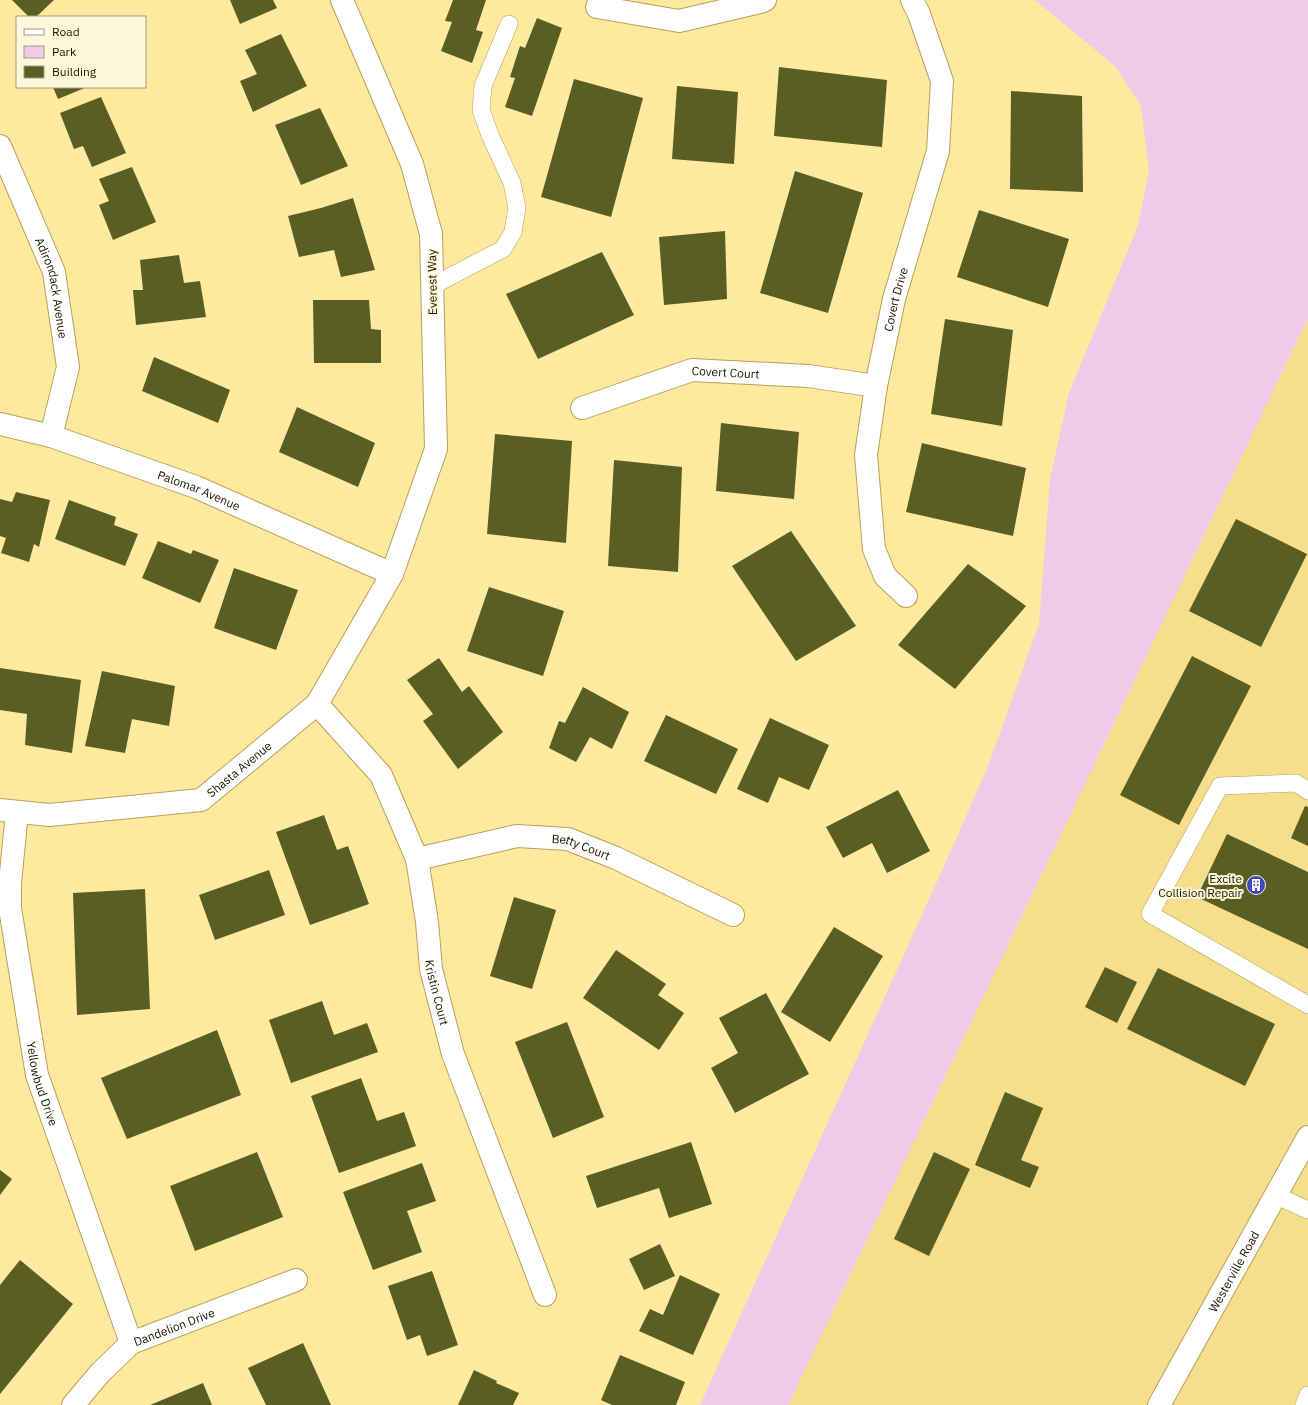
<svg xmlns="http://www.w3.org/2000/svg" width="1308" height="1405" font-family="'IBM Plex Sans',sans-serif">
  <style>
    .built { fill: #f6de8c }
    .green { fill: #f1c9e9 }
    .building { fill: #595e23 }
    .lines { fill: none; stroke-linecap: round; stroke-linejoin: round }
    .lane-casing { stroke: #b6a15a; stroke-width: 18 }
    .street-casing { stroke: #b6a15a; stroke-width: 24 }
    .primary-casing { stroke: #b6a15a; stroke-width: 24 }
    .lane { stroke: #fff; stroke-width: 17 }
    .street { stroke: #fff; stroke-width: 22 }
    .primary { stroke: #fff; stroke-width: 22 }
    .labels { text-anchor: middle; dominant-baseline: central; stroke-width: 4; stroke-linejoin: round; paint-order: stroke }
    .street-label { font-size: 12px; fill: #1c1400; stroke: #fff7da }
    .poi-label { font-size: 12px; fill: #1c1400; stroke: #fff7da; text-anchor: end }
  </style>
  <rect width="100%" height="100%" fill="#fee99f"/>
  <!-- built -->
  <path class="built" d="M1308 318V1405H788Z"/>
  <!-- green -->
  <path class="green" d="M1035 0H1308V318L788 1405H700L959 833 990 761 1039 624 1050 479 1069 393 1138 226 1149 170 1141 106 1115 66Z"/>
  <!-- building -->
  <path class="building" d="M12 0H54L36 17H29Z
    M230 0H273L277 8 240 24Z
    M453 0H486L476 30 483 32 472 63 441 51 452 22 445 21Z
    M537 18 562 28 532 116 505 107 515 78 510 77 520 46 525 48Z
    M281 34 307 86 253 112 240 81 257 74 245 50Z
    M779 67 887 80 882 147 774 136Z
    M574 79 643 98 611 217 541 197Z
    M677 86 738 92 734 164 672 159Z
    M53 87H87L58 99Z
    M1011 91 1082 96 1083 192 1010 189Z
    M101 97 126 153 92 167 83 146 74 149 60 113Z
    M320 108 348 166 301 185 275 125Z
    M132 167 156 222 113 240 99 205 109 201 99 179Z
    M795 171 863 193 828 313 760 293Z
    M353 198 375 270 341 277 334 250 299 257 288 216 321 208Z
    M979 210 1069 239 1048 307 957 277Z
    M725 231 727 299 664 305 659 237Z
    M602 252 634 315 538 359 506 294Z
    M179 255 184 283 200 281 206 317 136 325 133 290H143L140 260Z
    M313 300H369L371 329 381 330V363H314Z
    M945 319 1013 330 1002 426 931 414Z
    M154 357 230 390 218 423 142 391Z
    M297 407 375 443 358 487 279 452Z
    M721 423 799 432 794 499 716 491Z
    M495 434 572 441 566 543 487 534Z
    M922 443 1026 468 1013 536 906 512Z
    M614 460 682 467 678 572 608 566Z
    M16 492 50 500 39 547 34 544 29 562 1 553 6 538 0 536V499L12 502Z
    M69 500 116 517 114 525 138 534 125 566 55 539Z
    M1236 519 1307 554 1261 647 1189 611Z
    M791 531 856 626 796 661 732 566Z
    M158 541 191 554 193 550 219 560 200 603 142 578Z
    M968 564 1026 606 955 689 898 645Z
    M234 568 298 590 276 650 214 628Z
    M489 587 564 611 543 676 467 651Z
    M1192 656 1251 686 1179 825 1120 795Z
    M439 658 462 692 469 686 503 732 458 769 423 721 433 714 407 680Z
    M0 668 81 680 72 753 25 745 27 714 0 710Z
    M102 671 175 686 169 726 132 719 125 753 85 746Z
    M583 687 629 712 612 749 590 737 576 762 549 748 559 721 565 723Z
    M666 715 738 749 716 794 644 761Z
    M770 718 829 745 809 790 779 777 768 803 737 789Z
    M898 790 930 851 887 873 872 843 843 858 826 827Z
    M1305 806 1308 807V846L1291 838Z
    M324 815 337 850 348 846 369 904 310 925 276 832Z
    M1227 834 1308 872V949L1197 897Z
    M269 870 285 915 215 940 199 895Z
    M145 889 150 1009 77 1015 73 893Z
    M514 897 556 910 532 989 490 976Z
    M834 927 883 956 830 1042 781 1012Z
    M616 950 666 984 658 995 684 1013 659 1050 583 998Z
    M1105 967 1137 982 1117 1023 1085 1007Z
    M1158 968 1275 1024 1245 1086 1127 1029Z
    M766 993 809 1074 735 1113 711 1068 738 1053 719 1018Z
    M322 1001 334 1035 367 1023 378 1052 291 1083 269 1020Z
    M567 1022 604 1117 553 1138 515 1042Z
    M217 1030 241 1095 127 1139 101 1078Z
    M361 1078 377 1121 404 1112 416 1146 339 1173 311 1096Z
    M1005 1092 1043 1108 1021 1160 1039 1167 1030 1188 975 1165Z
    M691 1142 712 1204 669 1218 659 1188 597 1208 586 1176Z
    M257 1152 283 1217 195 1251 170 1186Z
    M934 1152 970 1169 929 1256 894 1239Z
    M422 1163 436 1201 407 1211 422 1252 373 1270 343 1192Z
    M0 1170 12 1179 0 1195Z
    M660 1244 675 1276 644 1290 629 1259Z
    M20 1260 73 1304 0 1394V1285Z
    M432 1271 458 1345 427 1356 420 1335 407 1340 388 1286Z
    M680 1275 720 1294 693 1355 639 1331 650 1309 663 1315Z
    M303 1343 331 1405H266L248 1368Z
    M620 1355 685 1382 676 1405H612L601 1400Z
    M474 1370 497 1381 496 1383 519 1393 513 1405H458Z
    M203 1383 212 1405H150Z"/>
  <g class="lines">
    <defs>
      <path id="lane" d="M432 286 503 249 513 232 517 208 512 183 490 135 481 110 483 86 509 24
        M1308 791 1296 783 1220 786 1150 914 1308 1005
        M1275 1195 1308 1210
        M1304 1405 1308 1395"/>
      <g id="street">
        <path d="M597 7 679 21 760 2 765 0"/>
        <path id="s1" d="M0 146 54 272 68 367 51 436"/>
        <path id="s2" d="M582 408 692 370 808 376 876 386"/>
        <path id="s3" d="M0 424 51 436 196 487 392 574"/>
        <path id="s4" d="M906 596 885 576 874 549 866 455 876 386 894 299 938 151 942 81 919 14 912 0"/>
        <path id="s5" d="M317 704 381 775 417 859 427 922 431 969 453 1054 545 1295"/>
        <path id="s6" d="M0 810 49 815 201 800 317 704 392 574 436 449 431 234 412 164 342 0"/>
        <path id="s7" d="M17 812 10 883V908L37 1075 131 1343"/>
        <path id="s8" d="M417 859 517 836 568 839 616 858 733 915"/>
        <path id="s9" d="M73 1405 100 1373 131 1343 296 1280"/>
      </g>
      <g id="primary">
        <path id="s10" d="M1159 1405 1308 1137"/>
      </g>
    </defs>
    <!-- lane casing -->
    <use href="#lane" class="lane-casing"/>
    <!-- street casing -->
    <use href="#street" class="street-casing"/>
    <!-- primary casing -->
    <use href="#primary" class="primary-casing"/>
    <!-- lane -->
    <use href="#lane" class="lane"/>
    <!-- street -->
    <use href="#street" class="street"/>
    <!-- primary -->
    <use href="#primary" class="primary"/>
  </g>
  <!-- icons -->
  <defs>
    <symbol id="building-disc" viewBox="-11 -11 22 22"><circle r="9.5" fill="#3e47bb" stroke="#fff7da"/><path d="M-4-6H4V6H1V3H-1V6H-4ZM-2.5-4.3h1.7v1.8h-1.7ZM.8-4.3h1.7v1.8H.8ZM-2.5-1h1.7V.8h-1.7ZM.8-1h1.7V.8H.8Z" fill="#fff"/></symbol>
  </defs>
  <g fill-rule="evenodd">
    <use href="#building-disc" x="1245" y="874" width="22" height="22"/>
  </g>
  <g class="labels">
    <!-- street labels -->
    <g class="street-label">
      <text transform="translate(432 282) rotate(-91)">Everest Way</text>
      <text stroke="none"><textPath href="#s1" startOffset="152">Adirondack Avenue</textPath></text>
      <text stroke="none"><textPath href="#s4" startOffset="311">Covert Drive</textPath></text>
      <text stroke="none"><textPath href="#s2" startOffset="150">Covert Court</textPath></text>
      <text stroke="none"><textPath href="#s3" startOffset="210">Palomar Avenue</textPath></text>
      <text stroke="none"><textPath href="#s6" startOffset="251">Shasta Avenue</textPath></text>
      <text stroke="none"><textPath href="#s8" startOffset="168">Betty Court</textPath></text>
      <text stroke="none"><textPath href="#s5" startOffset="322">Kristin Court</textPath></text>
      <text stroke="none"><textPath href="#s7" startOffset="275">Yellowbud Drive</textPath></text>
      <text stroke="none"><textPath href="#s10" startOffset="153">Westerville Road</textPath></text>
      <text stroke="none"><textPath href="#s9" startOffset="131">Dandelion Drive</textPath></text>
    </g>
    <!-- poi labels -->
    <g class="poi-label">
      <text x="1242" y="878">Excite<tspan x="1242" dy="14">Collision Repair</tspan></text>
    </g>
  </g>
  <!-- legend -->
  <rect x="16" y="16" width="130" height="72" fill="#fff7da" stroke="#a49c83"/>
  <rect x="24" y="29" width="20" height="6" fill="#ffffff" stroke="#a49c83"/>
  <text x="52" y="36" font-size="12" fill="#1c1400">Road</text>
  <rect x="24" y="46" width="20" height="12" fill="#f1c9e9" stroke="#a49c83"/>
  <text x="52" y="56" font-size="12" fill="#1c1400">Park</text>
  <rect x="24" y="66" width="20" height="12" fill="#595e23" stroke="#a49c83"/>
  <text x="52" y="76" font-size="12" fill="#1c1400">Building</text>
</svg>
